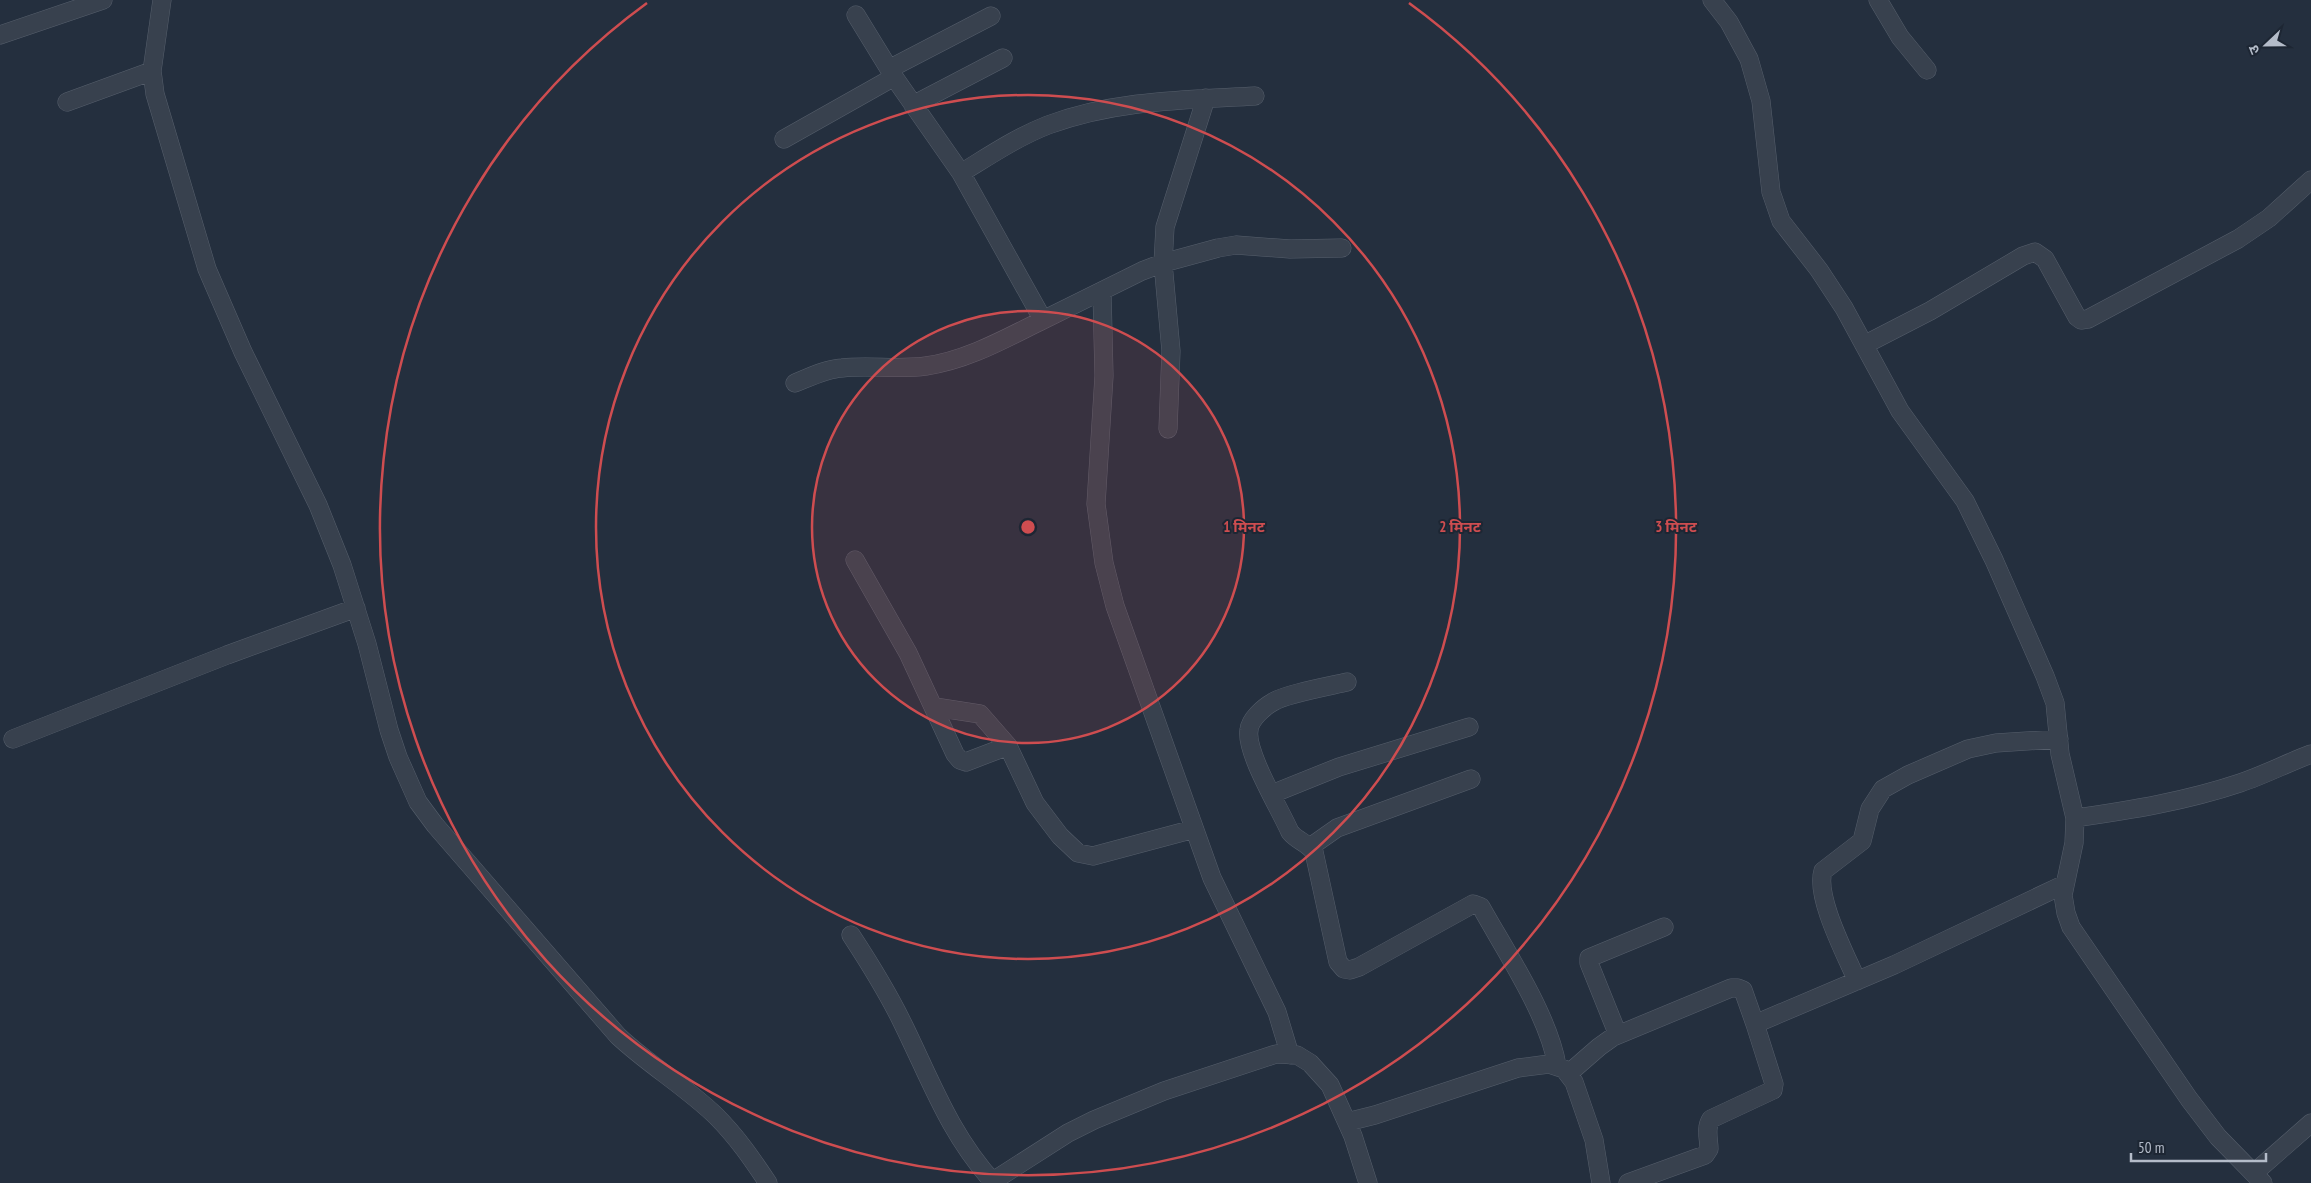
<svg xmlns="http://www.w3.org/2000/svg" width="2311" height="1183" font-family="'PT Sans Narrow','Noto Sans Devanagari',sans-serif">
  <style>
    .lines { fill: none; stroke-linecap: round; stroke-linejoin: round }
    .minor-casing { stroke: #565f6c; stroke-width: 19 }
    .minor { stroke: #38414e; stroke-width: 18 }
    .ring { fill: none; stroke: #ce4d50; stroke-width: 2.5 }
    .centre { fill: #ce4d50; stroke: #1d2633; stroke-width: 2.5 }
    .ring-label { font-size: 15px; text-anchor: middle; font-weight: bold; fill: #ce4d50; stroke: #1d2633; stroke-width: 4; stroke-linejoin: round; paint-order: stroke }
  </style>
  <rect width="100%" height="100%" fill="#242f3e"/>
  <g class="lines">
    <defs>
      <path id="minor" d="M162 0 152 71 155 94 207 269 243 352 318 505 342 565 367 644 389 730 398 757 418 802 435 825 618 1036C649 1065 686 1087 716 1116 737 1137 752 1159 768 1183
        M1712 0 1729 22 1749 59 1761 101 1771 192 1781 221 1819 270 1844 308 1900 411 1965 501 1994 560 2045 676 2055 703 2060 754 2075 818 2074 843 2063 895 2066 913 2071 927 2189 1099 2218 1137 2263 1183
        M1878 0 1900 37 1927 70
        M856 15 894 77 961 173 1043 320 1142 271 1163 263 1218 248 1236 245 1290 249 1342 248
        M0 35 103 0
        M889 69 991 16
        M67 102 152 71
        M913 105 1003 58
        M784 139 894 77
        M961 173C989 156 1017 137 1048 125 1115 100 1184 100 1255 96
        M1102 292 1104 376 1096 504 1104 563 1115 606 1212 878 1277 1012 1290 1055
        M1864 345 1930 311 2023 256 2035 252 2045 259 2077 317 2081 320 2088 319 2238 239 2269 218 2311 180
        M795 383C810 377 826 369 842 368 870 365 898 370 926 366 968 360 1006 338 1043 320
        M1168 429 1171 351 1163 263 1165 227 1206 98
        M855 560 908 653 955 754 960 760 966 762 1008 746
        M1347 682C1330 686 1285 694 1273 702 1264 707 1250 719 1249 730 1245 752 1280 809 1290 832 1297 841 1308 843 1314 852L1338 962 1344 969 1350 970 1359 967 1473 904 1481 907C1506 952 1549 1016 1557 1066
        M935 707 980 714 1008 746 1035 803 1060 836 1078 853 1093 856 1194 829
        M13 739 227 655 356 608
        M1272 794 1339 767 1469 727
        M2075 818C2132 810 2186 801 2240 783 2264 775 2287 763 2311 754
        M1310 847 1337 828 1471 779
        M851 935C870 964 888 993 903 1024 931 1081 950 1135 994 1183
        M1857 981C1846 955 1815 897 1823 871L1862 841 1870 809 1883 789 1908 775 1968 749 1996 743 2059 739
        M1618 1035 1589 963V958L1664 927
        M1568 1074 1599 1047 1613 1037 1731 988H1738L1743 990 1755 1024 1894 965 2065 884
        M1347 1122 1375 1115 1518 1068 1549 1064 1564 1069 1574 1082 1594 1140 1601 1183
        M2254 1173 2311 1123
        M990 1183 1068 1133 1094 1120 1164 1091 1276 1054 1297 1055 1310 1063 1330 1085 1353 1136 1368 1183
        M1628 1183 1705 1155 1709 1149C1709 1139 1705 1128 1711 1119L1773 1090 1774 1084 1755 1024"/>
    </defs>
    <!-- minor casing -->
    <use href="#minor" class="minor-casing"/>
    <!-- minor -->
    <use href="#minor" class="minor"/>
  </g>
  <!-- distance rings -->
  <circle cx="1028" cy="527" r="216" fill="#ce4d50" fill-opacity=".12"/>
  <g class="ring">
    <circle cx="1028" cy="527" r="216"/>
    <circle cx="1028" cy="527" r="432"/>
    <path d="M1409 3A648 648 0 1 1 647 3"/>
  </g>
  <circle cx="1028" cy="527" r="8" class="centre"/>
  <g class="ring-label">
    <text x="1244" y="532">1 मिनट</text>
    <text x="1460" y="532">2 मिनट</text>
    <text x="1676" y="532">3 मिनट</text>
  </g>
  <!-- north arrow -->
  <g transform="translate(2266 45) rotate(248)" stroke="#1d2633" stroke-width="4" paint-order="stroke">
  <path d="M0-4L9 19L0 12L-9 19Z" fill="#b4bcc9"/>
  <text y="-8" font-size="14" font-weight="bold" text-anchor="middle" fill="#b4bcc9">उ</text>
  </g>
  <!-- scale -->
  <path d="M2131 1153v8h135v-8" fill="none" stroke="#b4bcc9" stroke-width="2.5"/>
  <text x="2138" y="1153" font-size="15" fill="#b4bcc9" stroke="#1d2633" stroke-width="4" paint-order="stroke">50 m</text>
</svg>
